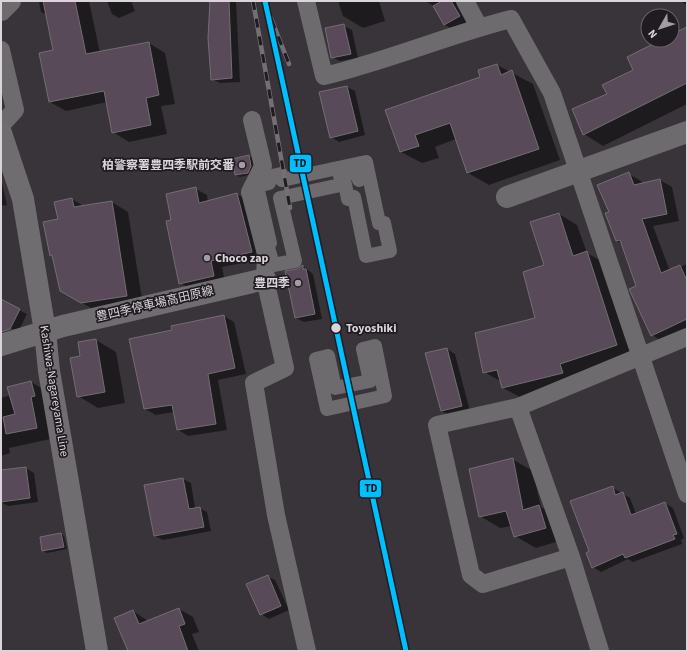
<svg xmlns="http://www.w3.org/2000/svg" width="688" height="652" font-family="'Source Sans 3','Noto Sans JP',sans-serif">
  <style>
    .shadow { fill: #0007 }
    .building { fill: #584a58; stroke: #736e73 }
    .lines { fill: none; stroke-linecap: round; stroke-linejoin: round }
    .pedestrian { stroke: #6d6b6d; stroke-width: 14 }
    .minor { stroke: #6d6b6d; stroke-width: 18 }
    .tertiary { stroke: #6d6b6d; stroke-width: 22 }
    .secondary { stroke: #706d70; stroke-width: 22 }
    .rail-casing { stroke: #737073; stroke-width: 4.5 }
    .rail { stroke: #201b20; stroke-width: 3; stroke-dasharray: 9; stroke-linecap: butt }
    .rail-1-casing { stroke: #201b20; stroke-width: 8 }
    .rail-1 { stroke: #00bfff; stroke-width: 5 }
    .poi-dot { fill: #a29da2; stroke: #201b20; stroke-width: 1.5 }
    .stop-dot { fill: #dbd5db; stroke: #201b20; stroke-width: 1.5 }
    .labels { text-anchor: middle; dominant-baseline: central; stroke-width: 3.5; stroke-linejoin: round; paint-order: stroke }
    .poi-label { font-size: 12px; font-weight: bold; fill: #dbd5db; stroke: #201b20; text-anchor: end }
    .street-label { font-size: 12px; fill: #dbd5db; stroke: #201b20 }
    .stop-label { font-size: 12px; font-weight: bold; fill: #dbd5db; stroke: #201b20; text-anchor: start }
    .line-badge { stroke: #201b20; stroke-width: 1.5 }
    .pale-badge-label { font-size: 11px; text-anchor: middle; font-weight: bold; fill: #111 }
  </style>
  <rect width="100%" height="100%" fill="#393439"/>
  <!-- shadow -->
  <path class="shadow" d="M39 1H89L100 53 149 43 165 53 175 104 161 106 167 134 129 142 113 132 107 102 66 111 50 102 55 51 47 15 41 12Z
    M107 1H131L135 11 119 18 112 14Z
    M212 1H236L240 82 220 83 212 79Z
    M338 1H379L385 21 363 28 343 16Z
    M425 1H461L470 10 466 37 445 25 435 7Z
    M682 1H687V5L682 2Z
    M344 26 352 30 358 58 340 61 332 57Z
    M687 28V104L603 146 584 134 608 94 635 70 663 40H672V36Z
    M497 65 533 84 560 160 489 185 468 173 456 139 435 147 439 158 422 163 401 152 387 110 481 78Z
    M347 87 355 91 365 135 339 142 331 137Z
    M249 156 253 158 255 168 252 174 240 177 236 175Z
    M629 174 641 181 642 184 660 180 672 187 679 221 653 226 670 271 687 264V331L664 342 652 335 623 244 617 241 610 213Z
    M1 179 7 205 1 206Z
    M196 189 207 195 208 202 237 194 248 201 262 259 222 267 225 282 191 289 180 283 172 220Z
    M72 199 85 207 112 202 128 212 143 305 98 312 61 291 54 257 50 255 59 220Z
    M559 214 577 225 587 253 605 263 635 355 522 398 503 388 502 382 484 372 536 319 545 266Z
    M303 266 313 274 322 319 304 322 296 318 297 270Z
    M19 310 27 314 18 332 1 323V313Z
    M224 316 234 322 246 374 218 380 227 430 188 436 177 429 174 412 156 415 145 409 173 331Z
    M96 340 116 352 125 403 98 408 78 396 81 357Z
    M447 349 455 354 470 411 449 415 441 411Z
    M31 382 50 393 55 438 9 448 10 453 1 456V398L11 395Z
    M512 459 533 471 541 507 560 518 566 539 536 548 515 536 512 526 500 528 480 516Z
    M26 468 34 473 38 502 8 506 1 502V471Z
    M183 479 191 483 195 508H199L207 512 211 531 163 540 155 536Z
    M613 488 630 498 636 514 665 503 673 508 684 538 681 540 682 544 633 562 628 559 601 572 593 567 590 552Z
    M61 534 64 536 67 549 47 553 43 551 41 538Z
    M267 576 275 580 289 610 269 619 261 614Z
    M179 609 193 617 199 632 192 634 199 651H129L133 611 148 621Z"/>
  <!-- building -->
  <path class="building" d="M43 1H75L86 54 149 42 159 95 146 98 151 125 112 133 104 91 49 102 39 53 53 50Z
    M210 1H229L232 78 211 80 208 38Z
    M442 1H451L460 16 444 25 433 6Z
    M344 24 351 54 331 58 325 28Z
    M687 27V83L583 135 572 109 607 94 602 85 633 70 627 57 661 40H672V34Z
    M497 64 501 75 512 70 539 149 467 173 450 123 415 135 419 146 400 152 385 110 480 77 478 70Z
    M347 86 358 131 330 138 319 92Z
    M249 155 251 166 248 173 235 175 232 159Z
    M629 172 634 185 660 179 667 214 642 219 661 273 680 265 687 281V319L651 336 629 289 636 286 620 240 616 241 605 213 609 212 597 185Z
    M196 187 199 203 237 193 252 252 211 261 214 276 179 284 166 221 171 220 166 194Z
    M72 198 74 207 112 201 127 296 81 303 60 291 52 255 50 256 43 222 58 219 54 202Z
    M559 213 573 256 587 251 617 345 560 364 563 373 502 388 497 370 483 373 475 333 535 318 523 272 544 265 530 222Z
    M303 265V269H306L315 314 295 318 285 271 297 269Z
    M1 299 20 309 10 329 1 332Z
    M224 315 235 368 208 374 216 424 177 430 172 405 144 409 129 339 172 330 171 326Z
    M96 339 105 392 77 397 70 358 80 356 78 342Z
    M447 348 462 406 441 411 425 353Z
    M31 381 35 396 31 397 37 428 6 434 3 417 15 414 7 387Z
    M513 458 523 510 539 505 546 528 514 537 506 511 479 517 469 469Z
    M26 467 30 498 1 502V470Z
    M183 478 189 509 200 507 204 527 154 536 144 485Z
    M613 486 615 495 623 492 631 515 665 502 677 534 673 535 675 539 625 558 623 554 592 568 586 553 589 551 570 501Z
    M61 533 64 547 42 551 40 537Z
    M268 575 281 606 260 615 246 584Z
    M179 608 185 624 179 626 188 651H128L114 618 133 610 139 624Z"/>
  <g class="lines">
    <!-- pedestrian -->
    <path class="pedestrian" d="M366 162 379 223H384L390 251 366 256 354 197 348 199 345 184 280 198 295 261 273 265 267 244 270 243 257 186 269 183 268 177 281 174 282 180Z
      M340 176 357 172 359 180
      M375 346 385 396 327 409 316 359 328 356 335 388 370 381 363 349Z"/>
    <!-- minor -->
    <path class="minor" d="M306 1 324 76C387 61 448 35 511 19L552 93 687 494
      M465 1 479 27
      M1 50 15 110 1 125
      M252 120 263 166 250 192 266 254 265 279 285 368 254 383 276 515 307 651
      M518 407 437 425 471 575 483 584 571 557
      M600 651 571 557 518 407 687 337"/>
    <!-- tertiary -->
    <path class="tertiary" d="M1 10 10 1
      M507 197 687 132"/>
    <!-- secondary -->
    <path class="secondary" d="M1 133 23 199 45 331 49 371 97 651
      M1 345 63 326 265 279"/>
    <defs>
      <path id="rail" d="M253 1 290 208
        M265 3 289 64"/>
    </defs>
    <!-- rail casing -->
    <use href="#rail" class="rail-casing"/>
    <!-- rail -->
    <use href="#rail" class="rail"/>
    <defs>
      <path id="rail-1" d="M265 1 406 651"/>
    </defs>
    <!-- rail-1 casing -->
    <use href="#rail-1" class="rail-1-casing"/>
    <!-- rail-1 -->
    <use href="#rail-1" class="rail-1"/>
  </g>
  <!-- markers -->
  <g class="poi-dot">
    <circle cx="242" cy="165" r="4"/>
    <circle cx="207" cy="258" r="4"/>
    <circle cx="298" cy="283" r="4"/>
  </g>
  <circle class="stop-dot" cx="336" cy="328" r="5.5"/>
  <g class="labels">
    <!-- poi labels -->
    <g class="poi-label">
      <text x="234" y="165">柏警察署豊四季駅前交番</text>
      <text x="215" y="258" text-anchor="start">Choco zap</text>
      <text x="290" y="283">豊四季</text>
    </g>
    <!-- street labels -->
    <g class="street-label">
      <text transform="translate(155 304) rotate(-13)">豊四季停車場高田原線</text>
      <text transform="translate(54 391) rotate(81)">Kashiwa-Nagareyama Line</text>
    </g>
    <!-- stop labels -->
    <g class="stop-label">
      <text x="346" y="328">Toyoshiki</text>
    </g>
  </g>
  <g class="line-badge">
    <rect x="289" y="154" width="23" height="19" rx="4" fill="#00bfff"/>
    <rect x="359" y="479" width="23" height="19" rx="4" fill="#00bfff"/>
  </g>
  <g class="pale-badge-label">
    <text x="300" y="167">TD</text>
    <text x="371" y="492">TD</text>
  </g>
  <!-- border -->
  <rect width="688" height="652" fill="none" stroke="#dbd5db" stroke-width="4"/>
  <!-- north arrow -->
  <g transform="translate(660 28) rotate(231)"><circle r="19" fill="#201b20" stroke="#6b656b"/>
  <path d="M0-3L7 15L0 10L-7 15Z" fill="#a29da2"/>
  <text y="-6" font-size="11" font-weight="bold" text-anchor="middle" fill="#dbd5db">N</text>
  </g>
</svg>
